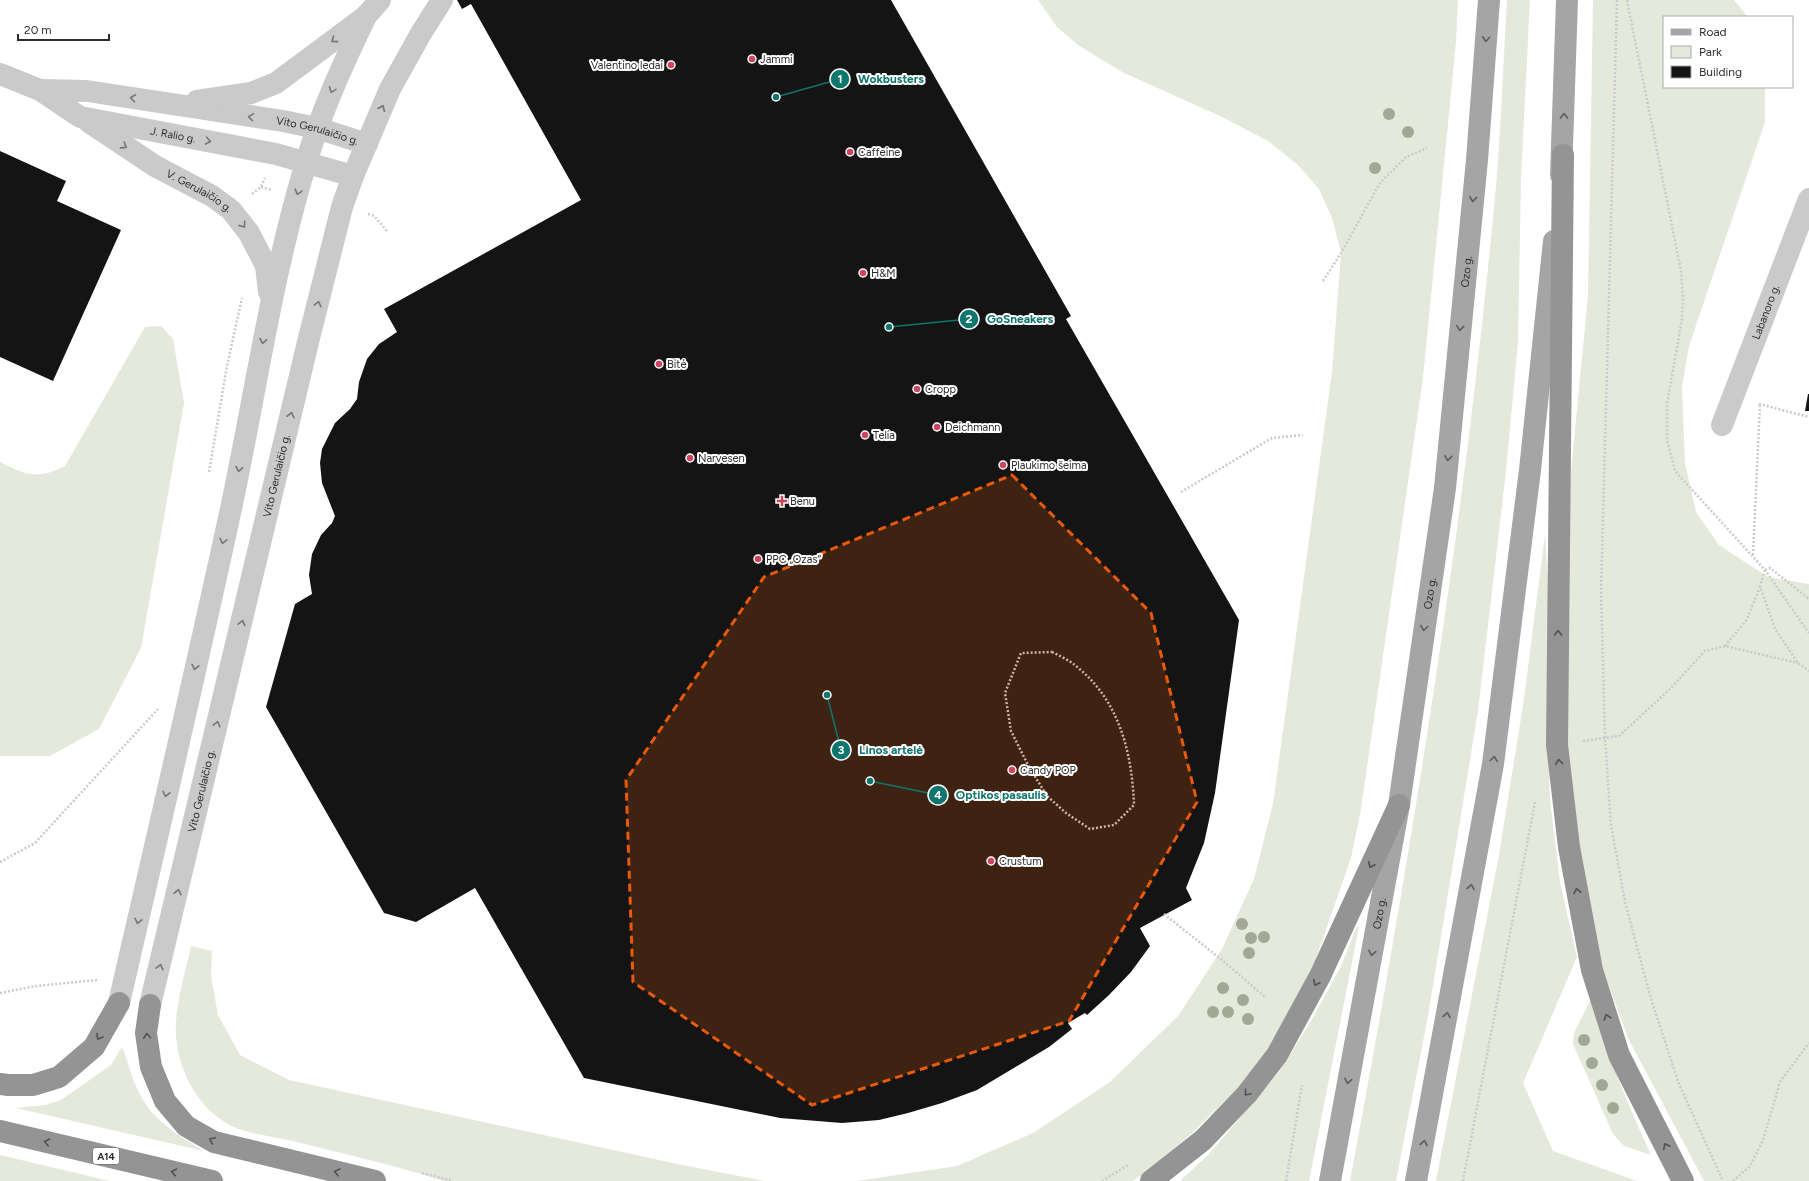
<svg xmlns="http://www.w3.org/2000/svg" width="1809" height="1181" font-family="Figtree,sans-serif">
  <style>
    .green { fill: #e4e9dc }
    .building { fill: #141414 }
    .lines { fill: none; stroke-linecap: round; stroke-linejoin: round }
    .path { stroke: #cacaca; stroke-width: 2.5; stroke-dasharray: 2 2; stroke-linecap: butt }
    .minor { stroke: #cacaca; stroke-width: 22 }
    .major { stroke: #a5a5a5; stroke-width: 22 }
    .highway { stroke: #949494; stroke-width: 22 }
    .tree { fill: #a1a996 }
    .oneway { stroke: #5d5d5d }
    .oneway2 { stroke: #747474 }
    .oneway3 { stroke: #515151 }
    .marked { fill: #e8590c; fill-opacity: 0.2; stroke: #e8590c; stroke-width: 3; stroke-dasharray: 8 5; stroke-linejoin: round }
    .poi-dot { fill: #ce455d; stroke: #fff; stroke-width: 1.5 }
    .labels { text-anchor: middle; dominant-baseline: central; stroke-width: 4; stroke-linejoin: round; paint-order: stroke }
    .shield { fill: #fff; stroke: #6c6c6c; stroke-width: 1 }
    .shield-label { font-size: 10px; font-weight: bold; fill: #2d2d2d }
    .poi-label { font-size: 11px; fill: #2d2d2d; stroke: #fff; text-anchor: start }
    .street-label { font-size: 11px; fill: #2d2d2d; stroke: #fff }
    .leader { fill: none; stroke: #0f766e; stroke-width: 1.5 }
    .callout-dot { fill: #0f766e; stroke: #fff; stroke-width: 1.5 }
    .mark-label { font-size: 12px; text-anchor: middle; font-weight: bold; fill: #fff }
    .callout-label { font-size: 12px; text-anchor: middle; font-weight: bold; fill: #0f766e; stroke: #fff; stroke-width: 4; stroke-linejoin: round; paint-order: stroke }
  </style>
  <rect width="100%" height="100%" fill="#fff"/>
  <!-- green -->
  <path class="green" d="M1038 0H1458L1456 42 1423 378 1361 809 1351 858 1312 970 1269 1049 1241 1085 1191 1134 1142 1175 1132 1181H857L957 1166 1033 1133 1110 1082 1178 1016 1222 949 1254 879 1273 804 1332 372 1341 253 1332 218 1319 189 1298 165 1268 141 1222 117 1122 72 1078 45 1057 27Z
    M1507 0H1530L1521 178 1518 342 1506 471 1478 711 1428 1016 1396 1181H1350C1411 855 1464 528 1495 197 1501 132 1503 66 1507 0Z
    M1593 0H1734L1748 17H1664V87H1765V122L1689 346 1682 387 1685 463 1696 512 1719 545 1768 577 1809 584V1181H1704L1629 1040 1601 965 1577 841 1565 733 1570 482 1588 295Z
    M161 326 173 339 184 403 141 648 99 729 50 756H0V462C26 475 37 480 65 466L145 327Z
    M1545 534 1549 598 1548 736 1550 800 1560 882 1577 957 1523 1083 1553 1151 1637 1181H1436L1499 855 1524 699Z
    M1357 926 1359 927 1309 1181H1180L1208 1155 1279 1072 1310 1023 1341 966Z
    M191 946 212 951 211 976 218 1015 240 1055 289 1080 687 1166 765 1181H444C397 1166 349 1155 301 1143 282 1138 254 1135 236 1128 200 1113 179 1073 176 1036 174 1007 185 975 191 946Z
    M1591 999C1606 1053 1628 1104 1651 1155L1624 1146 1613 1134 1573 1044 1574 1033Z
    M122 1047C128 1061 131 1077 138 1090 150 1119 179 1136 204 1151L16 1108 45 1105 61 1100 111 1065Z
    M0 1155 110 1181H0Z"/>
  <!-- building -->
  <path class="building" d="M457 0H891L1071 316 1066 319 1239 620 1215 793 1204 843 1186 888 1192 900 1140 928 1150 946 1131 972 1109 995 1087 1015 1085 1013 1068 1023 1072 1029 1049 1047 977 1090 942 1103 908 1113 879 1120 842 1123 780 1118 584 1078 475 888 416 922 384 913 266 707 295 604 312 594 309 575 312 554 321 535 332 523 335 516 322 483 320 463 322 449 335 423 350 409 357 399 359 382 367 359 379 344 397 332 384 309 581 200 471 4 462 9Z
    M0 151 66 181 57 201 121 230 53 381 0 357Z
    M1808 394H1809V411H1805Z"/>
  <g class="lines">
    <!-- path -->
    <path class="path" d="M1617 0 1601 591 1605 738 1611 825 1625 902 1651 999 1679 1084 1723 1181
      M1627 0 1681 271 1683 298 1682 319 1667 404V440L1675 471 1765 570 1809 633
      M261 187 272 190
      M252 194 261 187 265 178
      M368 214 374 216 388 232
      M1323 281 1341 253 1380 183 1406 157 1427 148
      M1759 404 1809 417
      M209 472 227 366 242 298
      M1181 492 1272 438 1303 435
      M1753 555 1760 404
      M1765 570 1760 586 1775 629 1798 663 1809 671
      M1765 570 1770 568 1809 599
      M1725 646 1746 621 1760 587
      M1052 652C1060 656 1069 660 1076 666 1119 700 1132 752 1134 805L1114 825 1090 829 1066 813 1047 796 1028 765 1011 731 1005 693 1021 653Z
      M1583 741 1619 736 1670 689 1705 651 1725 646 1798 663
      M0 862 35 843 158 709
      M1164 914 1222 960 1265 997
      M0 993 36 986 97 980
      M422 1173 453 1181
      M1102 1181 1128 1165
      M1286 1181 1302 1085
      M1463 1181 1535 802
      M1733 1181 1750 1166 1763 1140 1780 1082 1809 1043"/>
    <!-- minor -->
    <g class="minor">
      <path id="s1" d="M0 74 40 90 80 117 276 154 353 176"/>
      <path id="s2" d="M40 90 87 91 283 121 317 128 367 144"/>
      <path d="M197 101 251 93 276 83 366 16 380 0"/>
      <path id="s3" d="M89 122 155 166 212 196 231 210 249 233 266 266 269 292"/>
      <path id="s4" d="M1722 425 1809 199"/>
      <path d="M119 1003C157 837 196 671 232 504 256 390 272 275 306 163 321 112 343 64 366 16"/>
      <path id="s5" d="M150 1005 308 342 342 207 353 176 390 89 420 35 442 0"/>
    </g>
    <!-- major -->
    <g class="major">
      <path d="M1561 175 1567 0"/>
      <path id="s6" d="M1330 1181 1399 805 1445 488 1477 160 1489 0"/>
      <path d="M1416 1181 1493 764 1530 470 1554 241"/>
    </g>
    <!-- highway -->
    <path class="highway" d="M1563 155 1557 745 1569 847 1592 970 1619 1055 1683 1181
      M150 1005 146 1033 151 1067 165 1101 186 1126 214 1142 375 1181
      M0 1084 8 1085H33L59 1077 94 1047 119 1003
      M0 1131 212 1181
      M1151 1181 1203 1140 1247 1094 1277 1055 1320 976 1399 805"/>
  </g>
  <!-- trees -->
  <g class="tree">
    <circle cx="1389" cy="114" r="6"/>
    <circle cx="1408" cy="132" r="6"/>
    <circle cx="1375" cy="168" r="6"/>
    <circle cx="1242" cy="924" r="6"/>
    <circle cx="1264" cy="937" r="6"/>
    <circle cx="1251" cy="938" r="6"/>
    <circle cx="1249" cy="953" r="6"/>
    <circle cx="1223" cy="988" r="6"/>
    <circle cx="1243" cy="1000" r="6"/>
    <circle cx="1213" cy="1012" r="6"/>
    <circle cx="1228" cy="1012" r="6"/>
    <circle cx="1248" cy="1019" r="6"/>
    <circle cx="1584" cy="1040" r="6"/>
    <circle cx="1592" cy="1063" r="6"/>
    <circle cx="1602" cy="1085" r="6"/>
    <circle cx="1613" cy="1108" r="6"/>
  </g>
  <!-- one-way arrows -->
  <defs><path id="oneway-chevron" d="M-2-3.5L2.5 0L-2 3.5" fill="none" stroke-width="1.6" stroke-linecap="round" stroke-linejoin="round"/></defs>
  <g class="oneway">
    <use href="#oneway-chevron" transform="translate(1486 39) rotate(94)"/>
    <use href="#oneway-chevron" transform="translate(1564 116) rotate(-89)"/>
    <use href="#oneway-chevron" transform="translate(1473 199) rotate(96)"/>
    <use href="#oneway-chevron" transform="translate(1460 328) rotate(96)"/>
    <use href="#oneway-chevron" transform="translate(1448 458) rotate(96)"/>
    <use href="#oneway-chevron" transform="translate(1424 628) rotate(98)"/>
    <use href="#oneway-chevron" transform="translate(1494 759) rotate(-82)"/>
    <use href="#oneway-chevron" transform="translate(1471 887) rotate(-80)"/>
    <use href="#oneway-chevron" transform="translate(1372 953) rotate(100)"/>
    <use href="#oneway-chevron" transform="translate(1447 1015) rotate(-80)"/>
    <use href="#oneway-chevron" transform="translate(1348 1081) rotate(100)"/>
    <use href="#oneway-chevron" transform="translate(1424 1143) rotate(-80)"/>
  </g>
  <g class="oneway2">
    <use href="#oneway-chevron" transform="translate(334 40) rotate(144)"/>
    <use href="#oneway-chevron" transform="translate(332 90) rotate(111)"/>
    <use href="#oneway-chevron" transform="translate(133 98) rotate(-172)"/>
    <use href="#oneway-chevron" transform="translate(382 108) rotate(-67)"/>
    <use href="#oneway-chevron" transform="translate(251 117) rotate(-171)"/>
    <use href="#oneway-chevron" transform="translate(208 141) rotate(10)"/>
    <use href="#oneway-chevron" transform="translate(124 146) rotate(33)"/>
    <use href="#oneway-chevron" transform="translate(298 192) rotate(106)"/>
    <use href="#oneway-chevron" transform="translate(243 225) rotate(54)"/>
    <use href="#oneway-chevron" transform="translate(318 304) rotate(-76)"/>
    <use href="#oneway-chevron" transform="translate(263 341) rotate(101)"/>
    <use href="#oneway-chevron" transform="translate(291 415) rotate(-77)"/>
    <use href="#oneway-chevron" transform="translate(239 469) rotate(101)"/>
    <use href="#oneway-chevron" transform="translate(223 541) rotate(103)"/>
    <use href="#oneway-chevron" transform="translate(242 623) rotate(-76)"/>
    <use href="#oneway-chevron" transform="translate(195 667) rotate(103)"/>
    <use href="#oneway-chevron" transform="translate(217 724) rotate(-76)"/>
    <use href="#oneway-chevron" transform="translate(166 794) rotate(103)"/>
    <use href="#oneway-chevron" transform="translate(178 892) rotate(-77)"/>
    <use href="#oneway-chevron" transform="translate(138 921) rotate(103)"/>
    <use href="#oneway-chevron" transform="translate(160 967) rotate(-76)"/>
  </g>
  <g class="oneway3">
    <use href="#oneway-chevron" transform="translate(1558 633) rotate(-90)"/>
    <use href="#oneway-chevron" transform="translate(1559 762) rotate(-97)"/>
    <use href="#oneway-chevron" transform="translate(1371 865) rotate(115)"/>
    <use href="#oneway-chevron" transform="translate(1577 891) rotate(-101)"/>
    <use href="#oneway-chevron" transform="translate(1316 983) rotate(117)"/>
    <use href="#oneway-chevron" transform="translate(1607 1017) rotate(-108)"/>
    <use href="#oneway-chevron" transform="translate(147 1036) rotate(-94)"/>
    <use href="#oneway-chevron" transform="translate(99 1037) rotate(120)"/>
    <use href="#oneway-chevron" transform="translate(1247 1093) rotate(130)"/>
    <use href="#oneway-chevron" transform="translate(212 1140) rotate(-155)"/>
    <use href="#oneway-chevron" transform="translate(47 1142) rotate(-167)"/>
    <use href="#oneway-chevron" transform="translate(1666 1146) rotate(-117)"/>
    <use href="#oneway-chevron" transform="translate(174 1172) rotate(-167)"/>
    <use href="#oneway-chevron" transform="translate(337 1172) rotate(-166)"/>
  </g>
  <!-- marked area -->
  <path class="marked" d="M1012 475 1151 613 1197 802 1069 1021 812 1105 633 982 626 780 764 577Z"/>
  <!-- markers -->
  <g class="poi-dot">
    <circle cx="752" cy="59" r="4"/>
    <circle cx="671" cy="65" r="4"/>
    <circle cx="850" cy="152" r="4"/>
    <circle cx="863" cy="273" r="4"/>
    <circle cx="659" cy="364" r="4"/>
    <circle cx="917" cy="389" r="4"/>
    <circle cx="937" cy="427" r="4"/>
    <circle cx="865" cy="435" r="4"/>
    <circle cx="690" cy="458" r="4"/>
    <circle cx="1003" cy="465" r="4"/>
    <path d="M780 495h4v4h4v4h-4v4h-4v-4h-4v-4h4z"/>
    <circle cx="758" cy="559" r="4"/>
    <circle cx="1012" cy="770" r="4"/>
    <circle cx="991" cy="861" r="4"/>
  </g>
  <g class="labels">
    <!-- shield labels -->
    <rect class="shield" x="93" y="1148" width="26" height="16" rx="3"/>
    <g class="shield-label">
      <text x="106" y="1156">A14</text>
    </g>
    <!-- poi labels -->
    <g class="poi-label">
      <text x="760" y="59">Jammi</text>
      <text x="663" y="65" text-anchor="end">Valentino ledai</text>
      <text x="858" y="152">Caffeine</text>
      <text x="871" y="273">H&amp;M</text>
      <text x="667" y="364">Bitė</text>
      <text x="925" y="389">Cropp</text>
      <text x="945" y="427">Deichmann</text>
      <text x="873" y="435">Telia</text>
      <text x="698" y="458">Narvesen</text>
      <text x="1011" y="465">Plaukimo šeima</text>
      <text x="790" y="501">Benu</text>
      <text x="766" y="559">PPC „Ozas“</text>
      <text x="1020" y="770">Candy POP</text>
      <text x="999" y="861">Crustum</text>
    </g>
    <!-- street labels -->
    <g class="street-label">
      <text stroke="none"><textPath href="#s2" startOffset="281">Vito Gerulaičio g.</textPath></text>
      <text stroke="none"><textPath href="#s1" startOffset="186">J. Ralio g.</textPath></text>
      <text stroke="none"><textPath href="#s3" startOffset="130">V. Gerulaičio g.</textPath></text>
      <text stroke="none"><textPath href="#s6" startOffset="920">Ozo g.</textPath></text>
      <text stroke="none"><textPath href="#s4" startOffset="121">Labanoro g.</textPath></text>
      <text stroke="none"><textPath href="#s5" startOffset="544">Vito Gerulaičio g.</textPath></text>
      <text stroke="none"><textPath href="#s6" startOffset="596">Ozo g.</textPath></text>
      <text stroke="none"><textPath href="#s5" startOffset="220">Vito Gerulaičio g.</textPath></text>
      <text stroke="none"><textPath href="#s6" startOffset="272">Ozo g.</textPath></text>
    </g>
  </g>
  <!-- callouts -->
  <path class="leader" d="M776 97L840 79M889 327L969 319M827 695L841 750M870 781L938 795"/>
  <g class="callout-dot">
    <circle cx="776" cy="97" r="4"/>
    <circle cx="889" cy="327" r="4"/>
    <circle cx="827" cy="695" r="4"/>
    <circle cx="870" cy="781" r="4"/>
    <circle cx="840" cy="79" r="10"/>
    <circle cx="969" cy="319" r="10"/>
    <circle cx="841" cy="750" r="10"/>
    <circle cx="938" cy="795" r="10"/>
  </g>
  <g class="mark-label">
    <text x="840" y="83">1</text>
    <text x="969" y="323">2</text>
    <text x="841" y="754">3</text>
    <text x="938" y="799">4</text>
  </g>
  <g class="callout-label">
    <text x="891" y="83">Wokbusters</text>
    <text x="1020" y="323">GoSneakers</text>
    <text x="891" y="754">Linos artelė</text>
    <text x="1001" y="799">Optikos pasaulis</text>
  </g>
  <!-- legend -->
  <rect x="1663" y="16" width="130" height="72" fill="#ffffff" stroke="#ababab"/>
  <rect x="1671" y="29" width="20" height="6" fill="#a5a5a5" stroke="#ababab"/>
  <text x="1699" y="36" font-size="12" fill="#2d2d2d">Road</text>
  <rect x="1671" y="46" width="20" height="12" fill="#e4e9dc" stroke="#ababab"/>
  <text x="1699" y="56" font-size="12" fill="#2d2d2d">Park</text>
  <rect x="1671" y="66" width="20" height="12" fill="#141414" stroke="#ababab"/>
  <text x="1699" y="76" font-size="12" fill="#2d2d2d">Building</text>
  <!-- scale -->
  <path d="M18 34v6h91v-6" fill="none" stroke="#2d2d2d" stroke-width="2"/>
  <text x="24" y="34" font-size="12" fill="#2d2d2d" stroke="#ffffff" stroke-width="3" paint-order="stroke">20 m</text>
</svg>
